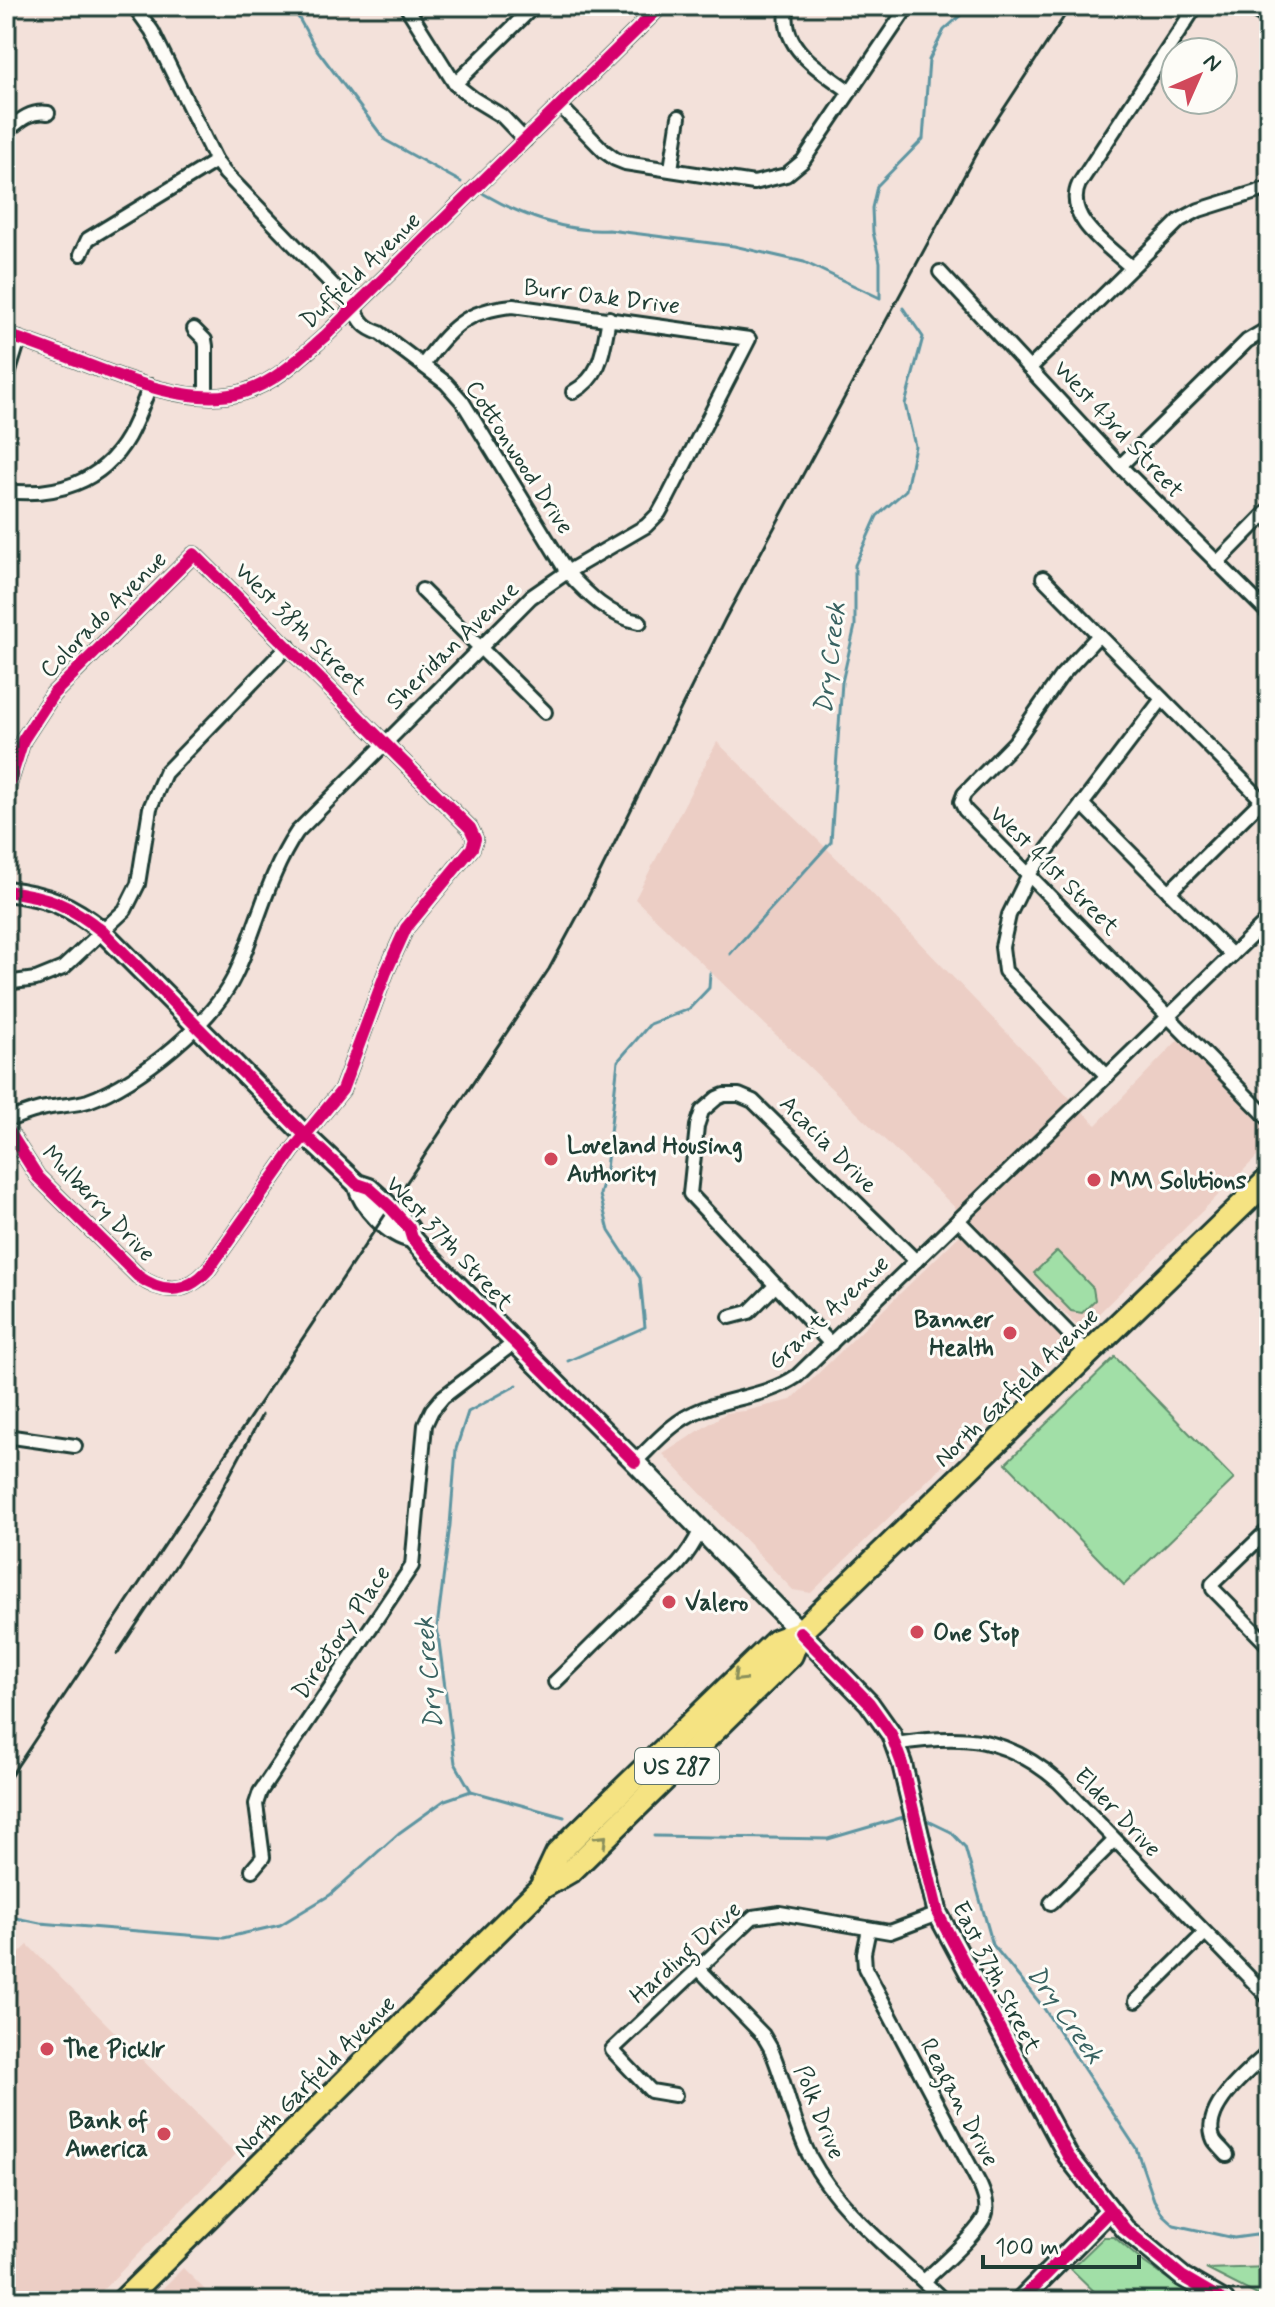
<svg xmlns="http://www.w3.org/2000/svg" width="1275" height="2307" font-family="Mynerve,sans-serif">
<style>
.built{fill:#eccec5}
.green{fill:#a1dfa7;stroke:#608e6e;stroke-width:2}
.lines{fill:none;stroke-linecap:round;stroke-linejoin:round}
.stream{stroke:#5d95a1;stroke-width:3}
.street-casing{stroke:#1f3d34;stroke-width:18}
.secondary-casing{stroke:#1f3d34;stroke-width:24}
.highway-casing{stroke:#1f3d34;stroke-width:28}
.street{stroke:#fdfcf7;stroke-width:12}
.secondary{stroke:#fdfcf7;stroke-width:18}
.highway{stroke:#f5e382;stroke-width:22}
.rail{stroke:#1f3d34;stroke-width:3}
.cycleway-casing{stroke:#fdfcf7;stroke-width:17}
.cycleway{stroke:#d6006c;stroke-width:12}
.oneway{stroke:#8a905b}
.poi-dot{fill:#d1495b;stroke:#fdfcf7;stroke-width:3}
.labels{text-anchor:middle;stroke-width:6;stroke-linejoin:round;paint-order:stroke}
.shield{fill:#fdfcf7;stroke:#62766e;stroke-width:2}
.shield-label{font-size:22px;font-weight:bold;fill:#1f3d34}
.street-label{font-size:24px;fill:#1f3d34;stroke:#fdfcf7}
.poi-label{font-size:24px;font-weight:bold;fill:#1f3d34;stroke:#fdfcf7;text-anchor:start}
.water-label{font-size:26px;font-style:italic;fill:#396261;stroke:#fdfcf7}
</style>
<rect width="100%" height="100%" fill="#f3e1da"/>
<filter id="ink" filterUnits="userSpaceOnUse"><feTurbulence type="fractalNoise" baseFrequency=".0125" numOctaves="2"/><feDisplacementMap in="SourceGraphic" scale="16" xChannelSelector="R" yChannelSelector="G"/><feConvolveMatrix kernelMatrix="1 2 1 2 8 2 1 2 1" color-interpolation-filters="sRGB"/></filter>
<g filter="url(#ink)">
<g class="built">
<polygon points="717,742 856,877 1096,1125 1179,1039 1269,1132 1269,1145 1082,1330 635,899"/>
<polygon points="962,1233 1069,1343 811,1593 793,1590 663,1454 726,1413 745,1411 791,1400"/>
<polygon points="28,1945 236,2154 92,2301 6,2301 6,1966"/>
<polygon points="183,2268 216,2301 150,2301"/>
</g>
<g class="green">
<polygon points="1057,1251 1093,1288 1095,1300 1082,1313 1071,1311 1034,1273"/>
<polygon points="1115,1357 1234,1479 1124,1585 1006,1463"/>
<polygon points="1104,2237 1114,2237 1142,2261 1200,2301 1104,2301 1071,2269"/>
<polygon points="1269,2267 1269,2301 1206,2269"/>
</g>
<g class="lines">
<g class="stream">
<polyline points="292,6 315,47 385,140 461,182"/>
<path d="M484,194C520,215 568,233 609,230L734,246L804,262L880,298V262L873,232L872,208L877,186L923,139L929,60L944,30L971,6"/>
<polyline points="730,954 831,842 842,682 855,626 855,565 877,516 906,490 915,446 905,404 923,337 903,308"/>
<polyline points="568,1361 645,1327 640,1278 609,1231 600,1195 606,1169 618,1061 650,1024 689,1009 709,988 710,973"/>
<polyline points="517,1385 468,1412 456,1449 450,1525 437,1627 455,1763 471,1791 564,1817"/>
<polyline points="922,1818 951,1832 965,1847 993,1945 1043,2007 1136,2148 1154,2200 1163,2215 1174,2225 1234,2238 1256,2235 1269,2238"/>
<polyline points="654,1836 828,1839 907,1816"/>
<polyline points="6,1916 40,1923 224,1938 280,1925 330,1895 399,1833 445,1800 471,1791"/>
</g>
<defs>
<g id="street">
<path d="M134,6L152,31L216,161L225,173L354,307C360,322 365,328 380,333L446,383L462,401L567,572C587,594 610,617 640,622"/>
<polyline points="406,6 455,84 474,99 502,116 525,140"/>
<path d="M788,6C778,48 820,69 849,91"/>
<polyline points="1248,6 1269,19"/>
<polyline points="455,84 534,6"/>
<polyline points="560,106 604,151 615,159 625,163 754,183 786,175 803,161 908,6"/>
<path d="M6,132C19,121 30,110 48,113"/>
<polyline points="671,169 679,117"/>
<polyline points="81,254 88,239 216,161"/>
<path d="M1131,267C1109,247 1063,218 1079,184L1196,6"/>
<polyline points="940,272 1120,466 1269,614"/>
<polyline points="194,329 205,340 206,346 206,396"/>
<path d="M6,335C76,354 173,413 244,392C276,382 301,357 325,336L661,6"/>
<polyline points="1031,367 1180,220 1199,210 1269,188"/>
<polyline points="6,381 19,339"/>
<path d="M573,392C603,375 603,349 609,318"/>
<polyline points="1120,466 1247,341 1269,328"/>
<path d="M6,491C55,497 102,483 128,437C137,421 143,403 150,386"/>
<polyline points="1217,563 1269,510"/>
<polyline points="1043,578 1099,635"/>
<polyline points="422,590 545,712"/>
<path d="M6,794L23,740L53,694L194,554L470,828L475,839L472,848L406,928L386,972L342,1090L292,1151L208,1270C186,1294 163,1294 138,1276L38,1177L6,1127"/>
<polyline points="1082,804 1232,955"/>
<polyline points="1269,807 1099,635 1061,676 1015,742 964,794 961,802 965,810 1269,1119"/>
<polyline points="1169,892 1262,800"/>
<polyline points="6,983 36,979 63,968 125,910 138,884 150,808 165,773 288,646"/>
<polyline points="1107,1076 1005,971 1002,947 1009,915 1029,874 1162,699"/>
<path d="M6,1121C19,1116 32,1110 46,1108C61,1105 75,1105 88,1101C139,1083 215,1021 237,971C258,924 268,875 297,832L531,597L567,572L646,526L659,513L668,497L749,339L513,306C466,310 449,329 423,365"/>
<polyline points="958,1220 1088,1353"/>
<polyline points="730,1317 749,1312 775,1286"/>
<polyline points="831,1344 690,1194 697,1126 702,1111 717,1098 724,1095 739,1095 753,1101 916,1261"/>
<polyline points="6,1436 75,1446"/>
<path d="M635,1462C654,1444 673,1421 698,1411C731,1397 766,1397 797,1376L1269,919"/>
<polyline points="1269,1529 1212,1584 1213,1589 1269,1646"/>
<path d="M555,1682C582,1656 608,1629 635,1604C662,1579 684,1566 700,1531"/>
<path d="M895,1744C963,1733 1006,1736 1059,1782L1269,1998"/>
<polyline points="252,1870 263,1857 256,1804 260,1792 412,1566 425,1425 432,1410 443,1397 514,1343"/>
<polyline points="1051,1903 1115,1840"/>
<path d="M869,1929L864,1953L865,1968L980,2185C984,2194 989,2206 985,2216C978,2233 939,2267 924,2281"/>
<path d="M697,1967L763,2035L770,2047C786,2083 792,2122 810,2157C841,2215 898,2255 944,2301"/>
<polyline points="1136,2001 1205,1933"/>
<polyline points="675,2095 651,2091 612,2050 753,1917 780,1913 890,1932 938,1914"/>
<path d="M1227,2155C1223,2150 1217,2145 1214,2140C1199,2109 1250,2070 1269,2052"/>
</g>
<g id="secondary">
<path d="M6,891C47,896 70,905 102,931L306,1136L357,1184L369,1188L390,1207L409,1228L412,1238L426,1254L635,1462L869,1703L891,1734L902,1764L938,1914L1068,2156L1125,2229L1183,2277L1224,2301"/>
<path d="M357,1184C363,1206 389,1234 412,1238"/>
<polyline points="1020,2301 1109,2211"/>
</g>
<g id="highway">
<polyline points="541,1888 557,1854 576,1835 776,1641 800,1632 1269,1179"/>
<polyline points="123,2301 541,1888 572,1870 791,1655 800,1632"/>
</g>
</defs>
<use href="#street" class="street-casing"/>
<use href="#secondary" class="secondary-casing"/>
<use href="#highway" class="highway-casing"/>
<use href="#street" class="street"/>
<use href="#secondary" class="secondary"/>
<use href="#highway" class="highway"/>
<g class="rail">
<polyline points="117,1654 204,1523 262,1415"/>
<polyline points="6,1783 549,969 589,895 725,619 984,139 1071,6"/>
</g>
<defs>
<g id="cycleway">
<path d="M6,335C76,354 173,413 244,392C276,382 301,357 325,336L661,6"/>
<path d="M6,794L23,740L53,694L194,554L470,828L475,839L472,848L406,928L386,972L342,1090L292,1151L208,1270C186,1294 163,1294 138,1276L38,1177L6,1127"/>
<path d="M6,891C47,896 70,905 102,931L306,1136L357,1184L369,1188L390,1207L409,1228L412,1238L426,1254L635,1462"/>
<polyline points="800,1632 869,1703 891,1734 902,1764 938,1914 1068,2156 1125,2229 1183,2277 1224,2301"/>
<polyline points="1020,2301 1109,2211"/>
</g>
</defs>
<use href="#cycleway" class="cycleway-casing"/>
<use href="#cycleway" class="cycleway"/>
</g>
<defs><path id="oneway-chevron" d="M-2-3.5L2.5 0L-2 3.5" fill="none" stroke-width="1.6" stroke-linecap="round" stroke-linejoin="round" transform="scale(2)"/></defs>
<g class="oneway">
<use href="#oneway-chevron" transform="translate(738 1677) rotate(136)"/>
<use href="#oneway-chevron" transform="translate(602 1840) rotate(-45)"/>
</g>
</g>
<g class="poi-dot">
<circle cx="551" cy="1159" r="8"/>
<circle cx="1094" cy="1180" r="8"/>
<circle cx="1010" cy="1333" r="8"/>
<circle cx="669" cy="1602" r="8"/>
<circle cx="917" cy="1632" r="8"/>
<circle cx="47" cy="2049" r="8"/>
<circle cx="164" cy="2134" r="8"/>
</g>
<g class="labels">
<rect class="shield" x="635" y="1748" width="84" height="36" rx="6"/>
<g class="shield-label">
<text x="677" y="1774">US 287</text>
</g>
<g class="street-label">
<text transform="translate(360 270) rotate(-44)" y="8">Duffield Avenue</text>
<text transform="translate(602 296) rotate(7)" y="8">Burr Oak Drive</text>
<text transform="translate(1119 429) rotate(47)" y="8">West 43rd Street</text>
<text transform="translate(520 457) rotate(57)" y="8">Cottonwood Drive</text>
<text transform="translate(103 614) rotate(-45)" y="8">Colorado Avenue</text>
<text transform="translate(301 628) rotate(45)" y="8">West 38th Street</text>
<text transform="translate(452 645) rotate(-44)" y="8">Sheridan Avenue</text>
<text transform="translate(1055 870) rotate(45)" y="8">West 41st Street</text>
<text transform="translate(829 1144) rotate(45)" y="8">Acacia Drive</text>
<text transform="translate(99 1203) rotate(46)" y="8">Mulberry Drive</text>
<text transform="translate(450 1243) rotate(47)" y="8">West 37th Street</text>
<text transform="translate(828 1312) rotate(-43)" y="8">Grant Avenue</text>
<text transform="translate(1016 1387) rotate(-44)" y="8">North Garfield Avenue</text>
<text transform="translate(341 1632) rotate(-56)" y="8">Directory Place</text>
<text transform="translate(1118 1812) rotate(46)" y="8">Elder Drive</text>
<text transform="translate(685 1952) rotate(-42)" y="8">Harding Drive</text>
<text transform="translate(997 1977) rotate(63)" y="8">East 37th Street</text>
<text transform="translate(314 2076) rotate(-45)" y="8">North Garfield Avenue</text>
<text transform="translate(960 2102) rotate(62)" y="8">Reagan Drive</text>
<text transform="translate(820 2112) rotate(68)" y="8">Polk Drive</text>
</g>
<g class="poi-label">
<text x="567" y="1153">Loveland Housing<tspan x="567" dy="28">Authority</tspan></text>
<text x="1110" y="1188">MM Solutions</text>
<text x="994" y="1327" text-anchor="end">Banner<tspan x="994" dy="28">Health</tspan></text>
<text x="685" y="1610">Valero</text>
<text x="933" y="1640">One Stop</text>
<text x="63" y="2057">The Picklr</text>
<text x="148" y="2128" text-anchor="end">Bank of<tspan x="148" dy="28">America</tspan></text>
</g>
<g class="water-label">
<text transform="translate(829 658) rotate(-83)" y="9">Dry Creek</text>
<text transform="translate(428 1673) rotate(-95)" y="9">Dry Creek</text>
<text transform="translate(1066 2014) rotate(55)" y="9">Dry Creek</text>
</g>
</g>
<rect width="1275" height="2307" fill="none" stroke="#fdfcf7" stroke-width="32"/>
<rect x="16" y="16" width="1243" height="2275" fill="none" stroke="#1f3d34" stroke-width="3" filter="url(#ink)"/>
<g transform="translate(1199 76) rotate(45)"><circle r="38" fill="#fdfcf7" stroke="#a4b0a9" stroke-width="2"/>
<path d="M0-6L14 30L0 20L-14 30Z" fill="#d1495b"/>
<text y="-12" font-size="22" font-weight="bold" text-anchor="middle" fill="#1f3d34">N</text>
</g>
<path d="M983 2255v12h156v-12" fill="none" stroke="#1f3d34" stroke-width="4"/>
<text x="995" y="2255" font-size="24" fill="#1f3d34" stroke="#fdfcf7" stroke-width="6" paint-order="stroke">100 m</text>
</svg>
